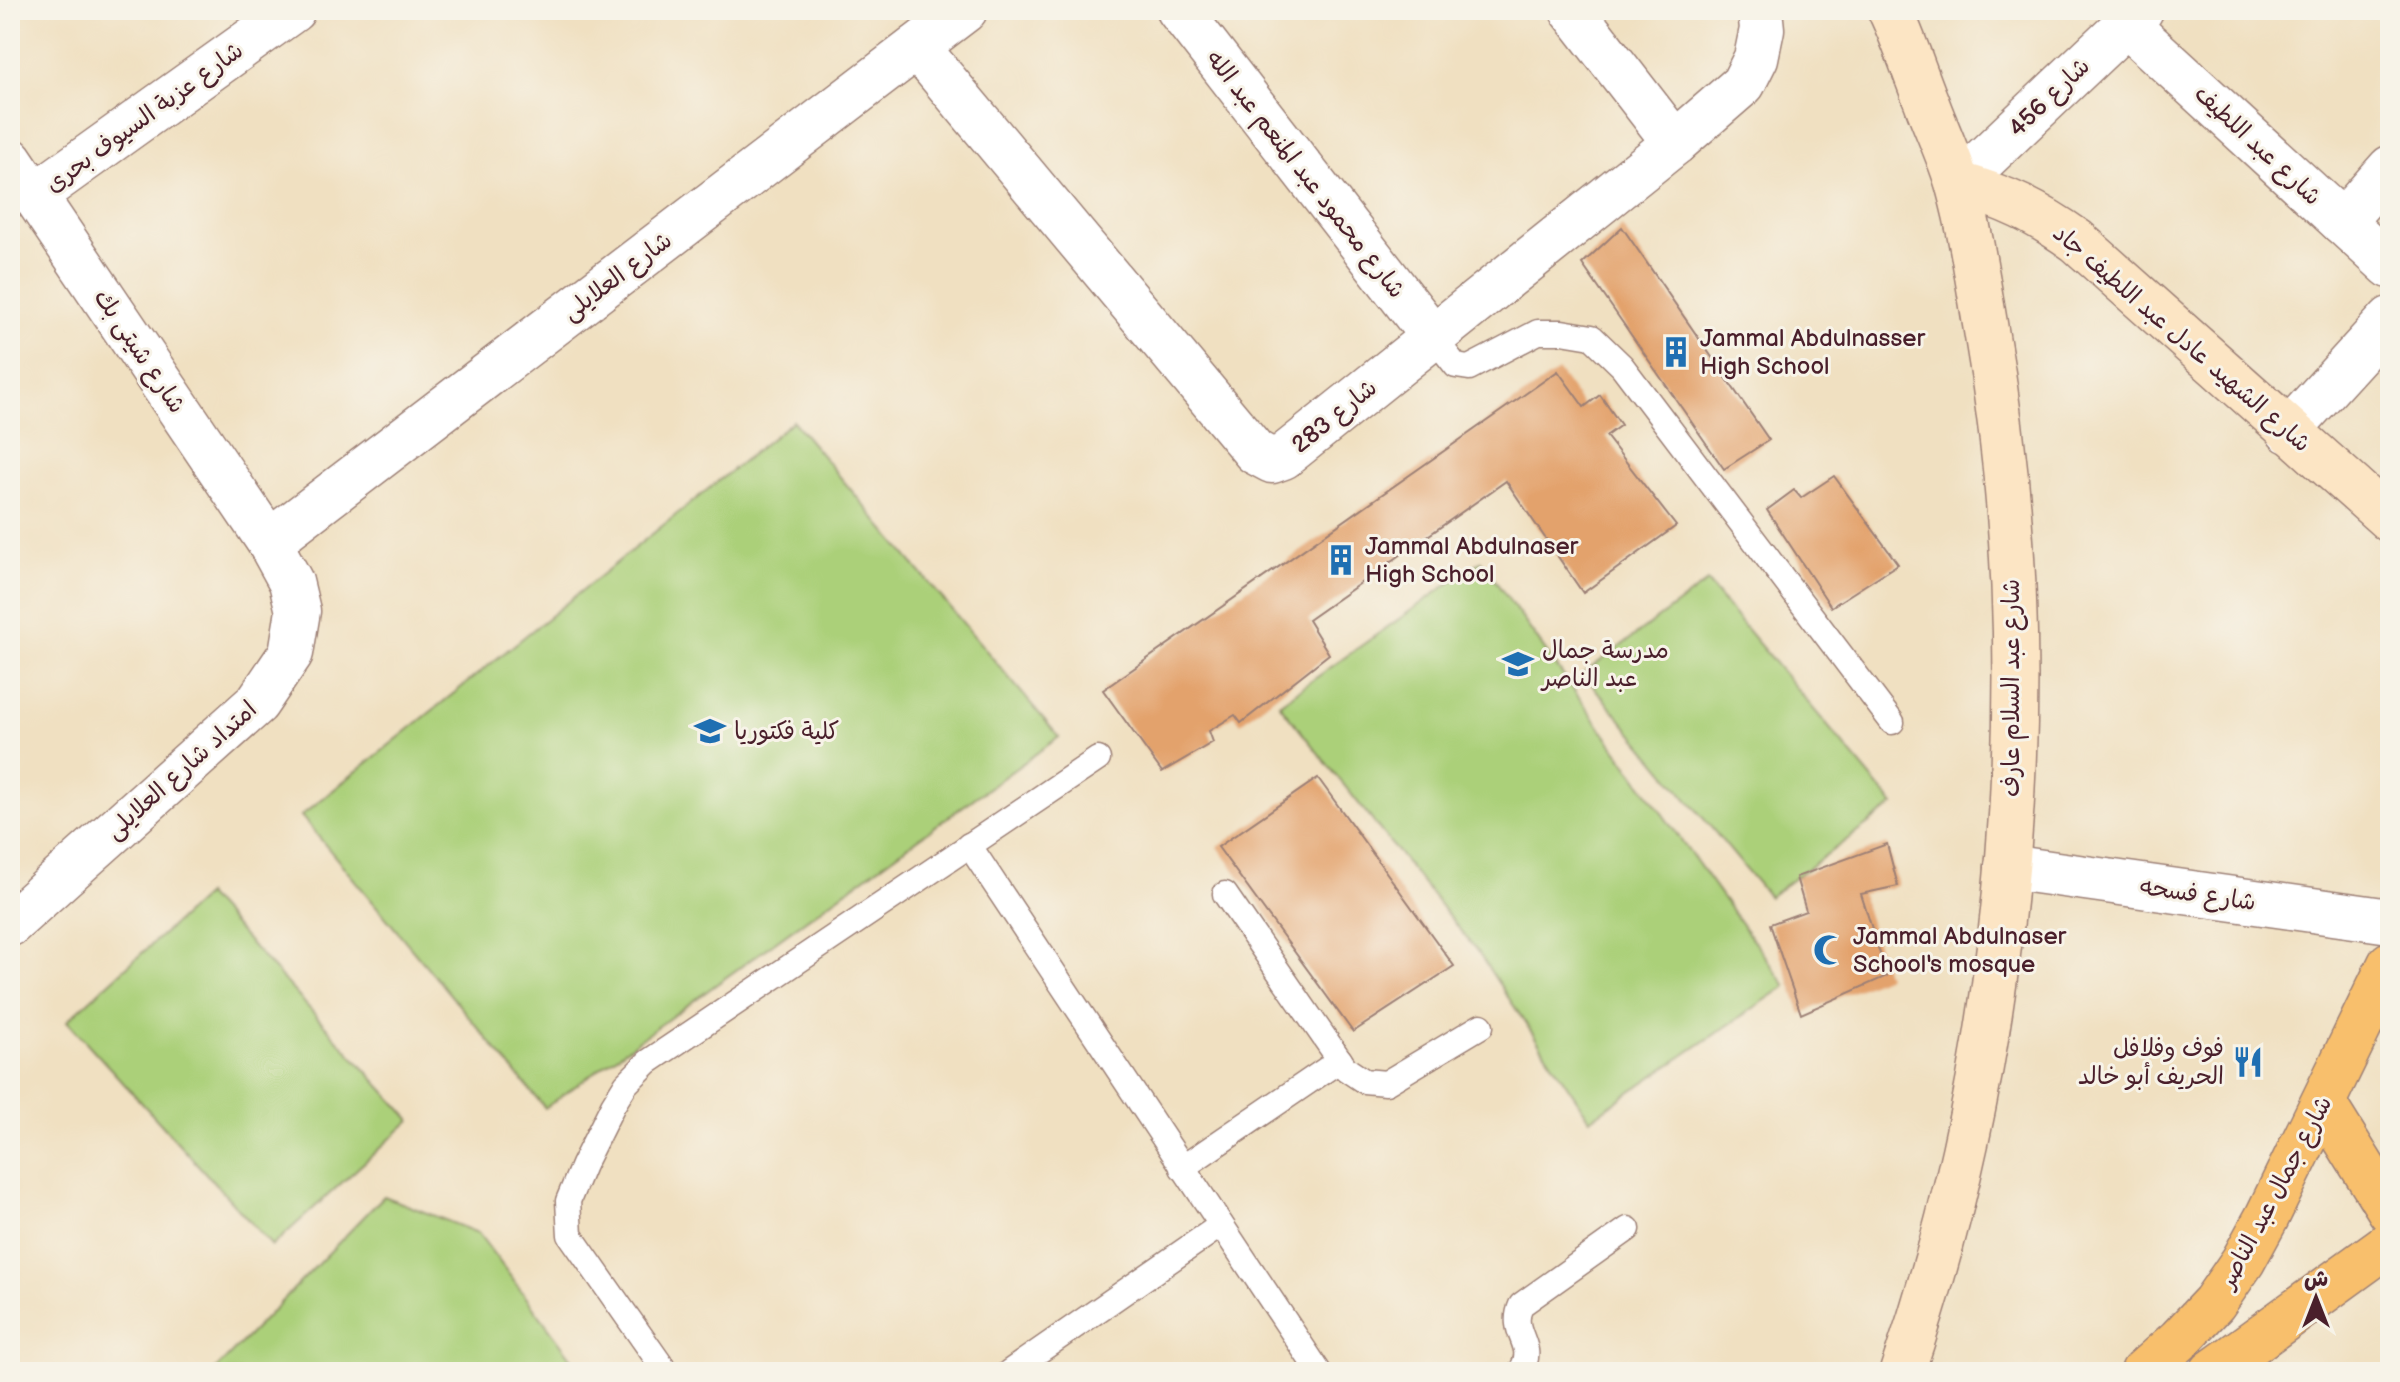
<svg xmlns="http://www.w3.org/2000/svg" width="2400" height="1382" font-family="'Balsamiq Sans','Playpen Sans Arabic',sans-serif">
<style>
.green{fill:#abd079;stroke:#7a7852;stroke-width:2}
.building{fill:#e3a26c}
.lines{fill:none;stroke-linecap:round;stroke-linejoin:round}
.lane-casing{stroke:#9d8076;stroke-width:27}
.street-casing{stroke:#9d8076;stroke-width:47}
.secondary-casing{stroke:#9d8076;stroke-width:47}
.primary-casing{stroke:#9d8076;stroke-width:47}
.lane{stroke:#fff;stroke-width:24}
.street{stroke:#fff;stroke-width:44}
.secondary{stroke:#fce5c4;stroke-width:44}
.primary{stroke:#f8bf6c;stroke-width:44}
.labels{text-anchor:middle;stroke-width:6;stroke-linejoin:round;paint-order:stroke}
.street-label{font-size:24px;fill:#4a1f2b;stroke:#f7f3e8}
.poi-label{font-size:24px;fill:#4a1f2b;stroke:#f7f3e8;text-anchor:start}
</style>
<rect width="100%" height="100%" fill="#f7f3e8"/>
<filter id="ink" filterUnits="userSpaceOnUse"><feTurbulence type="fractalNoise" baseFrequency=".0125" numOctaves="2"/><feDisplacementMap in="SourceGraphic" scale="16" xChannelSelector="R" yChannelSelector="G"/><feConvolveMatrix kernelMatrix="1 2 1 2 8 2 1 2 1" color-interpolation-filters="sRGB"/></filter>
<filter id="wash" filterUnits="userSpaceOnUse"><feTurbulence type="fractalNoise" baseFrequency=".006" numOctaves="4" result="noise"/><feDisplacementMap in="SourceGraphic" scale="32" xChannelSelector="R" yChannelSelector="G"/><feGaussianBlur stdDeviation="1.8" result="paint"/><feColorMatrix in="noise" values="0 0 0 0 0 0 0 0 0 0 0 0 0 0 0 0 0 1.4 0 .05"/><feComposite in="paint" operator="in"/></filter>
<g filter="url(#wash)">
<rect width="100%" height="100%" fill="#f0e0c1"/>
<g class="green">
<polygon points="793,421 1059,737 545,1108 301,816"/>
<polygon points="1481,561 1786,986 1590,1119 1477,951 1279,704"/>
<polygon points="1707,582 1894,805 1769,897 1583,674"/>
<polygon points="206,895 411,1120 272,1246 67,1021"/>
<polygon points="384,1196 478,1233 582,1372 213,1372"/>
</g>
<g id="blocks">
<g class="building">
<polygon points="1622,227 1769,440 1724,469 1582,264"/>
<polygon points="1558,371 1584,407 1600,395 1621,425 1606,436 1676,526 1583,593 1506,481 1308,620 1329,654 1241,723 1235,715 1209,731 1213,742 1162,772 1103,690"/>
<polygon points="1834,476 1898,564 1831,607 1767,510 1794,490 1801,498"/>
<polygon points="1318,778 1454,966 1353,1032 1218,847"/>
<polygon points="1887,844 1898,886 1861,894 1887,976 1801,1014 1770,924 1806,911 1796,877"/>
</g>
</g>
</g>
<g filter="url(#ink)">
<use href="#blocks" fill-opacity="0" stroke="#9d8076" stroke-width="2"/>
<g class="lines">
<defs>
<g id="lane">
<polyline points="1433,337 1456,366 1469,368 1538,332 1562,332 1592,337 1622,366 1892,722"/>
<polyline points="969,845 1319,1372"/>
<polyline points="1225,894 1346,1069 1364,1081 1386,1083 1481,1026"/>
<polyline points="1182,1168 1340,1060"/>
<polyline points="666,1372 570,1235 568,1201 583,1165 613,1105 626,1084 648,1062 1098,759"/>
<polyline points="1009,1372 1221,1225"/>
<path d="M1520,1372C1539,1344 1508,1335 1521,1305L1628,1229"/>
</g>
<g id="street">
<polyline points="1179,10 1433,337"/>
<polyline points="1572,10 1675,143"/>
<polyline points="2126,24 2390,266"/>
<polyline points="917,47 1255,452 1272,461 1283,457 1675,143 1743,84 1756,58 1762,29 1760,10"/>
<polyline points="10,159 269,542 291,582 298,611 291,653 257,703 10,924"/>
<polyline points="1958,184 2141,10"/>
<polyline points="35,195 293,10"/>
<polyline points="2342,222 2390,168"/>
<polyline points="2288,431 2390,319"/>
<polyline points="269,542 965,10"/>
<polyline points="2007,867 2390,921"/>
</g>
<g id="secondary">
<path d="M1890,10C1904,39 1914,71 1926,101C1936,129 1950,157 1958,186C1971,233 1978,282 1986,330C2045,669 2014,1047 1902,1372"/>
<path d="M1958,184C2007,198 2036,212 2077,241L2390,520"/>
</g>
<g id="primary">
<polyline points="2323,1103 2390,1211"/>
<polyline points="2143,1372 2179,1340 2214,1303 2243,1261 2267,1217 2390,964"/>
<polyline points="2212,1372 2390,1243"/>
</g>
</defs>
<use href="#lane" class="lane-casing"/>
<use href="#street" class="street-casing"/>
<use href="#secondary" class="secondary-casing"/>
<use href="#primary" class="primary-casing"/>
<use href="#lane" class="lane"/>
<use href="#street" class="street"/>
<use href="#secondary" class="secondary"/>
<use href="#primary" class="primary"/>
</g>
</g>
<defs>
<symbol id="building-bare" viewBox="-9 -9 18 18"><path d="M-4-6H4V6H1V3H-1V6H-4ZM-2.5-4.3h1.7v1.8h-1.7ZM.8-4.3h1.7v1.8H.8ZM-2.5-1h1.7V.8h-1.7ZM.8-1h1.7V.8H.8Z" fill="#1f6fb2" stroke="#f7f3e8" stroke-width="2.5" paint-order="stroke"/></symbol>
<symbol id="school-bare" viewBox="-9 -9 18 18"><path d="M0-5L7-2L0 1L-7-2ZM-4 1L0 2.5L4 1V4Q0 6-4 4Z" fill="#1f6fb2" stroke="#f7f3e8" stroke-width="2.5" paint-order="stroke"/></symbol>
<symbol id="mosque-bare" viewBox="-9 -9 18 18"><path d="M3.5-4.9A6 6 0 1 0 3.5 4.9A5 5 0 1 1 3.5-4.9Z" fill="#1f6fb2" stroke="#f7f3e8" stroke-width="2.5" paint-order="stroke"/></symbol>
<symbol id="restaurant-bare" viewBox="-9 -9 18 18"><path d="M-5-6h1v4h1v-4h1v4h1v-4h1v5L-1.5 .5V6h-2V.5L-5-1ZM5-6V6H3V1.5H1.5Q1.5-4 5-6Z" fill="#1f6fb2" stroke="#f7f3e8" stroke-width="2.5" paint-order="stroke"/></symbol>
</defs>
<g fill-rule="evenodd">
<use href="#building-bare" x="1654" y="330" width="44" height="44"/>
<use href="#building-bare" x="1319" y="538" width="44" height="44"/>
<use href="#school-bare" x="1496" y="642" width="44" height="44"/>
<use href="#school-bare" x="688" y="709" width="44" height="44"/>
<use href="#mosque-bare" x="1807" y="928" width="44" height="44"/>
<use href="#restaurant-bare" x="2226" y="1040" width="44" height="44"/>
</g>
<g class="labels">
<g class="street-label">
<text transform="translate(2049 97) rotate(-44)" y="8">شارع 456</text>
<text transform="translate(144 117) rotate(-36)" y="8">شارع عزبة السيوف بحرى</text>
<text transform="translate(2258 145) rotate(43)" y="8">شارع عبد اللطيف</text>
<text transform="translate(1306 174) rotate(52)" y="8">شارع محمود عبد المنعم عبد الله</text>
<text transform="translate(617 276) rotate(-37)" y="8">شارع العلايلى</text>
<text transform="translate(2182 338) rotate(41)" y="8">شارع الشهيد عادل عبد اللطيف جاد</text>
<text transform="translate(140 351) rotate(56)" y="8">شارع شيتى بك</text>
<text transform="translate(1334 416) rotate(-39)" y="8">شارع 283</text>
<text transform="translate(2011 688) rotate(-90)" y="8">شارع عبد السلام عارف</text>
<text transform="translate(181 770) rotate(-42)" y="8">امتداد شارع العلايلى</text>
<text transform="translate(2198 894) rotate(8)" y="8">شارع فسحه</text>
<text transform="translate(2275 1192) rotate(-62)" y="8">شارع جمال عبد الناصر</text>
</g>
<g class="poi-label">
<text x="1700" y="346">Jammal Abdulnasser<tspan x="1700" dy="28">High School</tspan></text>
<text x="1365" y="554">Jammal Abdulnaser<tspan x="1365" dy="28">High School</tspan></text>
<text x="1542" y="658">مدرسة جمال<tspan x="1542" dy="28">عبد الناصر</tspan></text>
<text x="734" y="739">كلية فكتوريا</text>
<text x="1853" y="944">Jammal Abdulnaser<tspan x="1853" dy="28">School's mosque</tspan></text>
<text x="2224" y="1056" text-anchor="end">فوف وفلافل<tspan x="2224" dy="28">الحريف أبو خالد</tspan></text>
</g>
</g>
<rect width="2400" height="1382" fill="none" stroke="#f7f3e8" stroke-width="40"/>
<g transform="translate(2316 1298)" stroke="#f7f3e8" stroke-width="6" paint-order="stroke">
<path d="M0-6L14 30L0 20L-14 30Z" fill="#4a1f2b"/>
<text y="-12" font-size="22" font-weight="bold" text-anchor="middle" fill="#4a1f2b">ش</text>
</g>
</svg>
